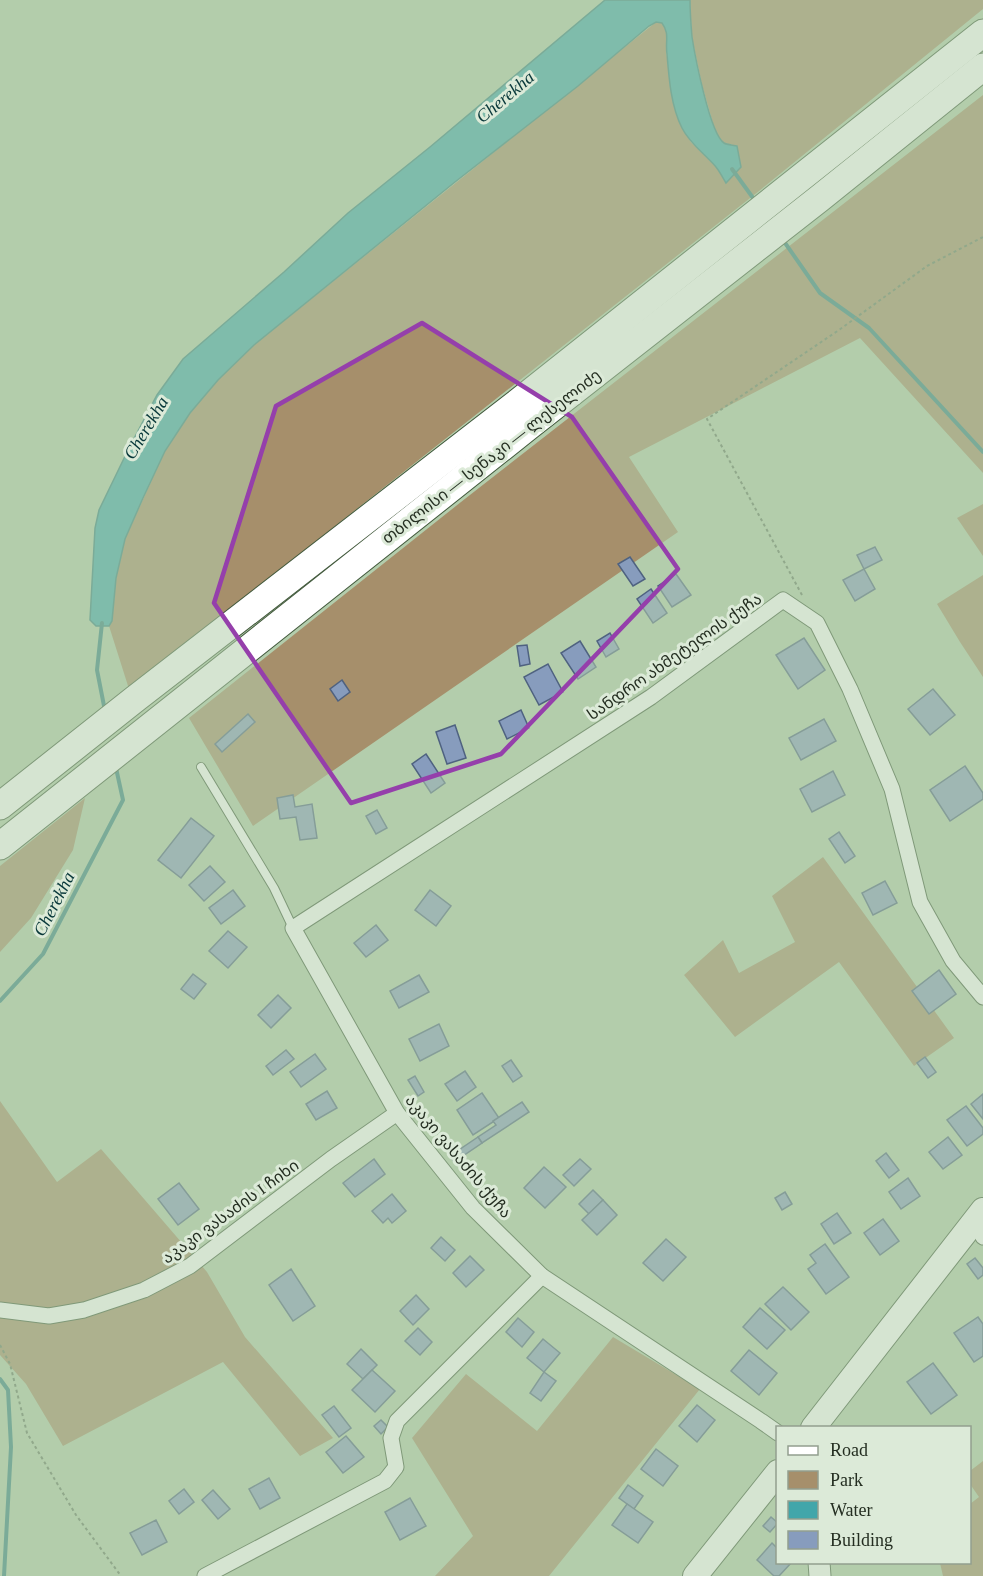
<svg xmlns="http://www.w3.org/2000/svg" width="983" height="1576" font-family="'Times New Roman','Noto Sans Georgian',serif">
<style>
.green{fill:#a68f6b}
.water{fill:#42a6aa;stroke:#398281;stroke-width:1.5}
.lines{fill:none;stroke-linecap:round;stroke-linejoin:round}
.stream{stroke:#398281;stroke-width:4}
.building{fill:#879cbd;stroke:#4f6280;stroke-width:1.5}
.lane-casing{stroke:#42593c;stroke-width:10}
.street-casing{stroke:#42593c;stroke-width:17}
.secondary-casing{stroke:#42593c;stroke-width:23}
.primary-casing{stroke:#42593c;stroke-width:26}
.highway-casing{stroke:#42593c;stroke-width:29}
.path{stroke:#697b64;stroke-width:2;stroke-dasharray:3 3;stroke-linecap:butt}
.lane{stroke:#fff;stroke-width:8}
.street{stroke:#fff;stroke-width:15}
.secondary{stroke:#fff;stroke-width:21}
.primary{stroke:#fff;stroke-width:24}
.highway{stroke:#fff;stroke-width:27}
.marked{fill:none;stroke:#953fab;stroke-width:4.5;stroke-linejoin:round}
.labels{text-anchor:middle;stroke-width:6;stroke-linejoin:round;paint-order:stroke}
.street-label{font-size:16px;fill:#242e21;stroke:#dcead8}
.water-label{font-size:18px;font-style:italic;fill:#08383a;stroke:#dcead8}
</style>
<rect width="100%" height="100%" fill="#b3cdac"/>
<g class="green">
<polygon points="690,0 983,0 983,9 759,191 129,689 109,626 112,621 116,578 125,539 165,451 190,413 218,380 254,345 656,22 662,23 667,30 666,49 669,76 674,103 682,128 691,142 717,168 741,167 737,146 724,143 716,134 702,85 692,38"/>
<polygon points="983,95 983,473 860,338 629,457 678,532 253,826 189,718 461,502"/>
<polygon points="983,504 983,556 957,518"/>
<polygon points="983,575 983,677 960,642 937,604"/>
<polygon points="85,798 73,850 31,918 0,952 0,866"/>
<polygon points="823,857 954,1038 914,1066 839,962 735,1037 684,975 723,940 739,973 795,942 772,896"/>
<polygon points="0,1101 57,1182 101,1149 207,1272 245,1337 333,1438 300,1456 223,1362 63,1446 26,1384 0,1355"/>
<polygon points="613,1337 700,1389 549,1576 435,1576 473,1536 412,1438 466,1374 537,1431"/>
<polygon points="983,1461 983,1576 943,1576 940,1563 970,1562 970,1504 979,1497 970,1484 970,1471"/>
</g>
<path class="water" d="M605,0H690C690,12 691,25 692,37C695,56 710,134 724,143C727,145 734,145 737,146L741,167L726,183C723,178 720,172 716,167C705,154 690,144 682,128C671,106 669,79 667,54C665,41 670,34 662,23L656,22L649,26L578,86L455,182L254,345L218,380L190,413L165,451L143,498L125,539L116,578L112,621L109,626H96L90,620L95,528L99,510L129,448L157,395L183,359L284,272L348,213L430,147Z"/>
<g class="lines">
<g class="stream">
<polyline points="732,169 756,202"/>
<polyline points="783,240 820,293 869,328 983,452"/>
<polyline points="102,623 97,670 105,711"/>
<polyline points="0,1001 43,954 123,800 116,768"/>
<polyline points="0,1379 8,1390 11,1447 4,1576"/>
</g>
</g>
<g class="building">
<polygon points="875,547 882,560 864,569 857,555"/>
<polygon points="630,557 645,579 633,586 618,564"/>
<polygon points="864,569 875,589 855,601 843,580"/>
<polygon points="676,574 691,595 672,607 658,586"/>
<polygon points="651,589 667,613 653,623 637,599"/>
<polygon points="610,633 619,649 606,657 597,641"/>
<polygon points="804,638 825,670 798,689 776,655"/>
<polygon points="580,641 596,667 578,679 561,653"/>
<polygon points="527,645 530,664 520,666 517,646"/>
<polygon points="548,664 563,692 539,705 524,677"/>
<polygon points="342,680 350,692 338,701 330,689"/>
<polygon points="933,689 955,715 930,735 908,709"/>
<polygon points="521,710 529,728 507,739 499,721"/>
<polygon points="248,714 255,722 222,752 215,744"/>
<polygon points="824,719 836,741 801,760 789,738"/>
<polygon points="455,725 466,758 447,764 436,732"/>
<polygon points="426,754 445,783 431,793 412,764"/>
<polygon points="965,766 983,793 983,799 950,821 930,790"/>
<polygon points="833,771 845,795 812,812 800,789"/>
<polygon points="293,795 295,807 312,804 317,838 300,840 296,817 280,819 277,798"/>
<polygon points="377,810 387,828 376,834 366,816"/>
<polygon points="191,818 214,836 181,878 158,860"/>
<polygon points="839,832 855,856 845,863 829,839"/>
<polygon points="210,866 225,882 204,901 189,885"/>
<polygon points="885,881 897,903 873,915 862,893"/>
<polygon points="233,890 245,906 221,924 209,908"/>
<polygon points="430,890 451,906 436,926 415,910"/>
<polygon points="376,925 388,940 366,957 354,943"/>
<polygon points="228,931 247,947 228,968 209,951"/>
<polygon points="939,970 956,994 929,1014 912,991"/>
<polygon points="193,974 206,984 194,999 181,989"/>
<polygon points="419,975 429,992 399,1008 390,991"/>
<polygon points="278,995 291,1008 271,1028 258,1015"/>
<polygon points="439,1024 449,1046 420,1061 409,1039"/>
<polygon points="286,1050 294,1059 273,1075 266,1066"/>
<polygon points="315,1054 326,1069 301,1087 290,1072"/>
<polygon points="925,1057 936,1072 928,1078 917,1063"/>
<polygon points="511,1060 522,1076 513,1082 502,1066"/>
<polygon points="465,1071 476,1087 457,1101 445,1084"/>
<polygon points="415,1076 424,1092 418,1096 408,1080"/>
<polygon points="327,1091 337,1108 316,1120 306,1104"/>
<polygon points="482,1093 499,1118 473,1135 457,1110"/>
<polygon points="983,1094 983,1119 971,1104"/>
<polygon points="522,1102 529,1112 482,1143 478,1137 496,1125 493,1121"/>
<polygon points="966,1106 983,1128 983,1134 967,1146 947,1120"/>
<polygon points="478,1137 482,1143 454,1162 450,1156"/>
<polygon points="948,1137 962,1155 943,1169 929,1152"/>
<polygon points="886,1153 899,1170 889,1178 876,1161"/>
<polygon points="374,1159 385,1174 355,1197 343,1183"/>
<polygon points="580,1159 591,1169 574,1186 563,1175"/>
<polygon points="544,1167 566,1187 545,1208 524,1188"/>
<polygon points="908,1178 920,1196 901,1209 889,1192"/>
<polygon points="179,1183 199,1209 178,1225 158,1199"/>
<polygon points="593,1190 603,1200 589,1214 579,1204"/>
<polygon points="785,1192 792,1204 782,1210 775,1198"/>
<polygon points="392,1194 406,1211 392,1223 388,1218 383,1223 372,1211"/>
<polygon points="603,1200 617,1215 597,1235 582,1220"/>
<polygon points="837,1213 851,1233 834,1244 821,1224"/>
<polygon points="883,1219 899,1241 880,1255 864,1233"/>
<polygon points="441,1237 455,1250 445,1261 431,1248"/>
<polygon points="666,1239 686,1257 663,1281 643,1263"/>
<polygon points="825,1244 849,1277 826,1294 808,1269 816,1263 810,1255"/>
<polygon points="470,1256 484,1270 466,1287 453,1273"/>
<polygon points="975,1258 983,1268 983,1275 978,1279 967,1264"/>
<polygon points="291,1269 315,1306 293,1321 269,1285"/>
<polygon points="783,1287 809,1312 791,1330 765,1304"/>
<polygon points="416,1295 429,1309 413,1325 400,1311"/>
<polygon points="760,1308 785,1330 767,1349 743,1327"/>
<polygon points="978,1317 983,1324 983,1356 974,1362 954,1333"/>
<polygon points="518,1318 534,1332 522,1347 506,1332"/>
<polygon points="418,1328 432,1342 420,1355 405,1341"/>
<polygon points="543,1339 560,1353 544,1372 527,1358"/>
<polygon points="361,1349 377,1365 363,1379 347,1364"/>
<polygon points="749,1350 777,1373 759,1395 731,1371"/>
<polygon points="933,1363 957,1395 931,1414 907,1382"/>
<polygon points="372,1370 395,1391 375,1412 352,1390"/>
<polygon points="544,1372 556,1381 541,1401 530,1393"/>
<polygon points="697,1405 715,1420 697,1442 679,1426"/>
<polygon points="334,1406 351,1428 339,1437 322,1415"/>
<polygon points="381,1420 388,1427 381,1434 374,1426"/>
<polygon points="346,1436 364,1457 343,1473 326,1452"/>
<polygon points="656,1449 678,1466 663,1486 641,1469"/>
<polygon points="269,1478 280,1498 260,1509 249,1489"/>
<polygon points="628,1485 643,1496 634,1509 619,1498"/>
<polygon points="184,1489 194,1502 179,1514 169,1501"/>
<polygon points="213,1490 230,1509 218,1519 202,1500"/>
<polygon points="410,1498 426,1526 400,1540 385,1512"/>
<polygon points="627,1504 653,1522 638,1543 612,1525"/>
<polygon points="771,1517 778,1523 770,1532 763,1526"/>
<polygon points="156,1520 167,1542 142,1555 130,1533"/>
<polygon points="772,1543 778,1549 778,1562 792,1562 779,1576 774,1576 757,1560"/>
</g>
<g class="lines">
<defs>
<polyline id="lane" points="201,767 274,888 293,928"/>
<g id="street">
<polyline points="975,1219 983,1237"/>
<polyline points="0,1310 49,1316 84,1310 144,1290 190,1266 331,1159 397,1113"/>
<polyline points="778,1433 761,1421 542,1276 473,1208 397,1113 293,928 651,697 783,600 817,623 850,689 892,789 920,902 953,961 983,997"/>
<polyline points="205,1576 385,1481 396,1467 391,1438 397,1421 542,1276"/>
</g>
<polyline id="secondary" points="819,1562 820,1576"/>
<g id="primary">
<polyline points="813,1428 983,1210"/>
<polyline points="695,1576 778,1472"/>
</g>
<g id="highway">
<polyline points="0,806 135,699 521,400 983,33"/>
<polyline points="0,846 529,426 820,198 983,67"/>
</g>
</defs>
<use href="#lane" class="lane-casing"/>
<use href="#street" class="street-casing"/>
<use href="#secondary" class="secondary-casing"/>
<use href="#primary" class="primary-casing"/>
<use href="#highway" class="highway-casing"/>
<g class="path">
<polyline points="802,595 707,419 839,330 927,266 983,237"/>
<polyline points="0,1345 10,1364 27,1433 76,1515 121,1576"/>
</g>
<use href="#lane" class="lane"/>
<use href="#street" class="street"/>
<use href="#secondary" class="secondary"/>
<use href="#primary" class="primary"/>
<use href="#highway" class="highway"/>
</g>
<path d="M0 0H983V1576H0ZM422,323L572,417L678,569L501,754L351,803L214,603L276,406Z" fill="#b3cdac" fill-opacity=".55" fill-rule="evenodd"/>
<path class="marked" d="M422,323L572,417L678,569L501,754L351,803L214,603L276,406Z"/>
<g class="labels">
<g class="street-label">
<text transform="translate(491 456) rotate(-38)" y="6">თბილისი — სენაკი — ლესელიძე</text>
<text transform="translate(674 656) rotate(-35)" y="6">სანდრო ახმეტელის ქუჩა</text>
<text transform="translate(459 1156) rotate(50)" y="6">აკაკი ვასაძის ქუჩა</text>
<text transform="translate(230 1211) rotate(-36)" y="6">აკაკი ვასაძის I ჩიხი</text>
</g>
<g class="water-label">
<text transform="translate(505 97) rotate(-40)" y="6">Cherekha</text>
<text transform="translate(146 428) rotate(-59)" y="6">Cherekha</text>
<text transform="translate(54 904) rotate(-63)" y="6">Cherekha</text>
</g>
</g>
<rect x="776" y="1426" width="195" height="138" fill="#dcead8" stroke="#929f8f" stroke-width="1.5"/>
<rect x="788" y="1446" width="30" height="9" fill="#ffffff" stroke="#929f8f" stroke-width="1.5"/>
<text x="830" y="1456" font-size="18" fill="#242e21">Road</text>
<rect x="788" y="1471" width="30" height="18" fill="#a68f6b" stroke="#929f8f" stroke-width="1.5"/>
<text x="830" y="1486" font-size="18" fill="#242e21">Park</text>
<rect x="788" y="1501" width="30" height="18" fill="#42a6aa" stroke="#929f8f" stroke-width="1.5"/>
<text x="830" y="1516" font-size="18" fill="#242e21">Water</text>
<rect x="788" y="1531" width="30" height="18" fill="#879cbd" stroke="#929f8f" stroke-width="1.5"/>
<text x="830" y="1546" font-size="18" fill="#242e21">Building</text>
</svg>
